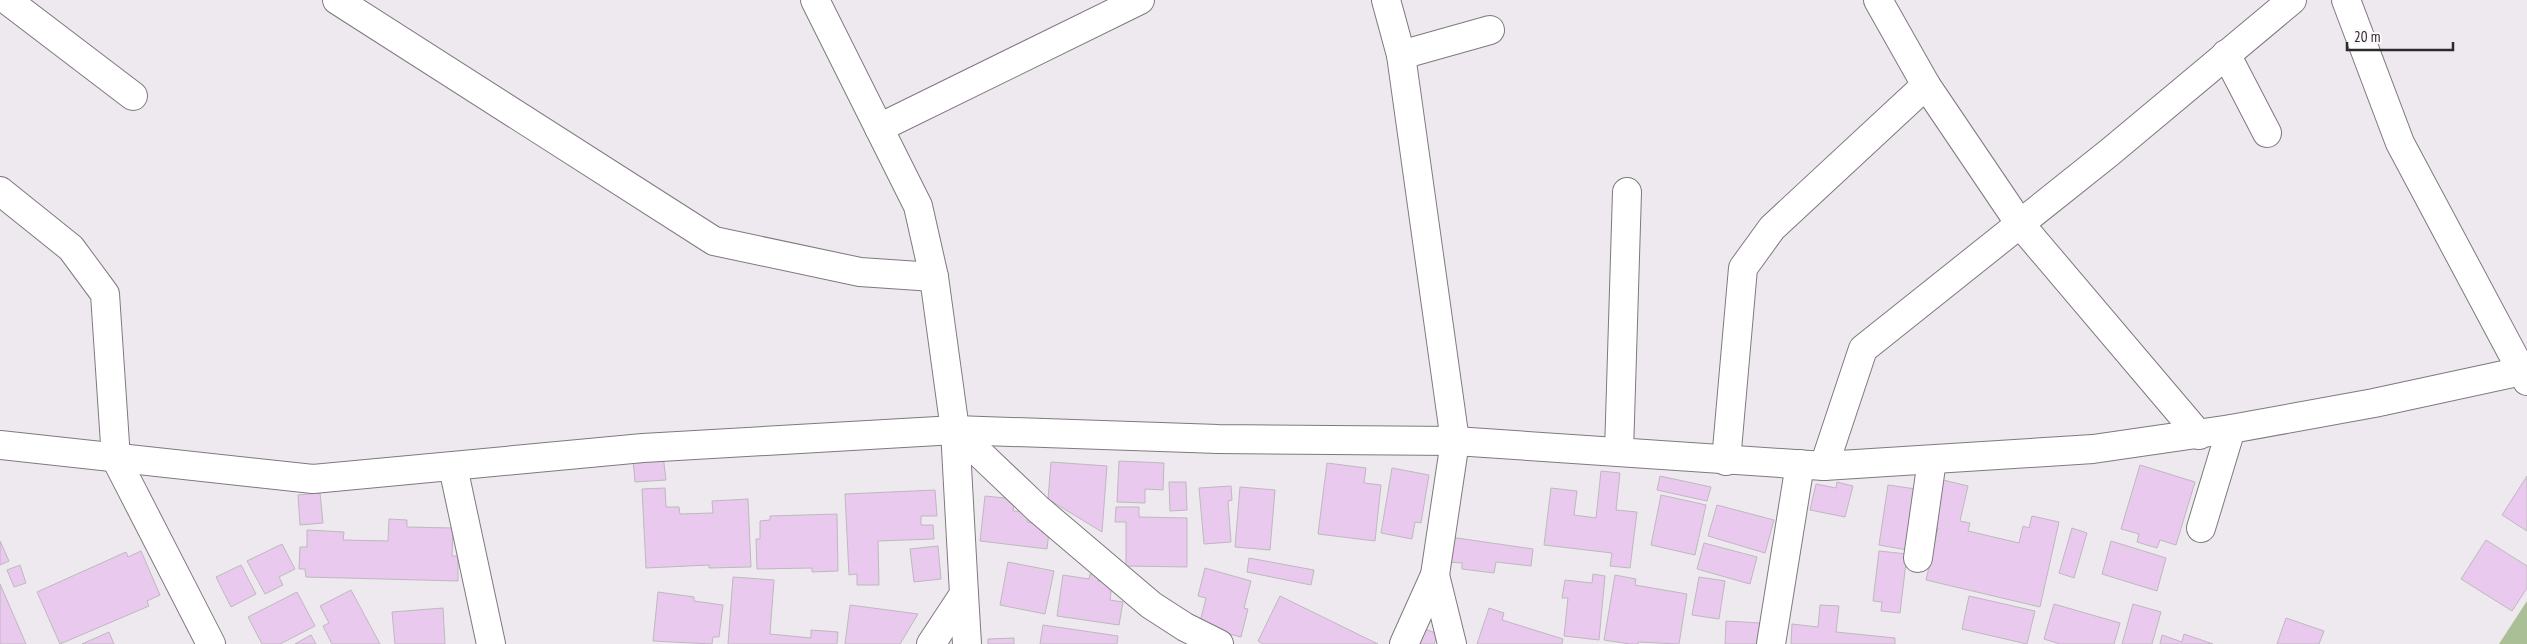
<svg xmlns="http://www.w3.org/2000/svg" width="2527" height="644" font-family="'PT Sans Narrow',sans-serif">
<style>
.forest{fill:#abbf96}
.building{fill:#e9c9ed;stroke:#beb8bf}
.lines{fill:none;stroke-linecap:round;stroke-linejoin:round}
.minor-casing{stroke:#7f797f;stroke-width:30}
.minor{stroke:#fff;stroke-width:28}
</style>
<rect width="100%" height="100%" fill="#eee9ef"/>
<polygon class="forest" points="2527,601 2527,644 2499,644"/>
<g class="building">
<polygon points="663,455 666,480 635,482 633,458"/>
<polygon points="1119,461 1164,463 1163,490 1145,489 1145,503 1117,502"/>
<polygon points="1051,462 1107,466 1102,532 1048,499"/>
<polygon points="1327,463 1366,468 1364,483 1381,485 1375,541 1318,534"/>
<polygon points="2140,465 2195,482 2176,545 2160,540 2157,548 2137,542 2139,534 2121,529"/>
<polygon points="1392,468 1429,475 1421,523 1415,522 1412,539 1381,533"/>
<polygon points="1601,471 1620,473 1616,510 1637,512 1630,568 1610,566 1612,553 1544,545 1551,488 1577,491 1574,515 1596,518"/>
<polygon points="1660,476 1711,487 1707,501 1657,490"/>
<polygon points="2527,476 2527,531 2502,515"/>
<polygon points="1943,480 1968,486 1960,521 1970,523 1968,531 2019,543 2023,526 2029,528 2032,516 2059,522 2040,607 1926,580 1938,528 1933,527"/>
<polygon points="1169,482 1186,482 1187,510 1170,511"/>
<polygon points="1837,482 1853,486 1845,517 1810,510 1816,484 1836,488"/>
<polygon points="1888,485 1916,489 1907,550 1879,545"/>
<polygon points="1231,486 1232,500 1228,501 1231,542 1204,544 1199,488"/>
<polygon points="1240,487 1275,490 1270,550 1235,547"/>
<polygon points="665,488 666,507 679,507 680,514 713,513 712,501 748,499 751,567 709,568 709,565 646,568 642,489"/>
<polygon points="935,490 937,516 921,516 921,525 933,525 934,539 878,541 879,585 857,585 857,574 849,575 845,494"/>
<polygon points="320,493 323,523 300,525 298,495"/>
<polygon points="1661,495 1706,505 1695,555 1651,545"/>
<polygon points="985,496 1015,499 1013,511 1028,512 1027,522 1042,524 1041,531 1049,532 1047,549 980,541"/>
<polygon points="1717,505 1774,520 1765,553 1708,536"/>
<polygon points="1116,507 1139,507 1139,517 1187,518 1187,567 1126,566 1126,522 1115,522"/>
<polygon points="837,514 838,571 812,572 812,568 757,569 756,539 760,539 760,521 770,520 770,516"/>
<polygon points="389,519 407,520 407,527 453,528 452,556 458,556 458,581 306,577 305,569 299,569 300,547 307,547 307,530 344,532 343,540 388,541"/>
<polygon points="2072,528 2087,533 2074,578 2059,573"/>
<polygon points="1450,537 1533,549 1531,566 1496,562 1494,573 1462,569 1462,563 1447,562"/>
<polygon points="2486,540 2527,566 2527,588 2512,611 2461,579"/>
<polygon points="0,541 9,561 0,565"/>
<polygon points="2111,541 2166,558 2157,591 2102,574"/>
<polygon points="1704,543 1757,557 1750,584 1697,569"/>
<polygon points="282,544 295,569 279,577 283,585 265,594 247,561"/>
<polygon points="938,546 941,579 914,582 910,549"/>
<polygon points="141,551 160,595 147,601 149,606 60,644 37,592 126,552 128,557"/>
<polygon points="1879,551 1907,554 1900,613 1881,611 1882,602 1873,601"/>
<polygon points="1249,558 1314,570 1311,585 1247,572"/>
<polygon points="1008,562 1054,571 1045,614 1000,605"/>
<polygon points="20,565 26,583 14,587 7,570"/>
<polygon points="241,565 256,594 231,607 216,577"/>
<polygon points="1205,568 1251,581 1244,608 1248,609 1241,637 1199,626 1206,598 1198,596"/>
<polygon points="1090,574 1099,575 1098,581 1112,583 1110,600 1123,602 1119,625 1057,616 1063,575 1089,579"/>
<polygon points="1593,574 1605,576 1599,640 1564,636 1568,598 1562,598 1565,580 1592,583"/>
<polygon points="1615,575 1636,579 1635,585 1687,594 1679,644 1638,642 1638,644 1630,644 1604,640"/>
<polygon points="733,577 774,580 770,634 811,638 811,630 838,632 837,644 728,644"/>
<polygon points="1699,577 1725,581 1719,619 1692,615"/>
<polygon points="0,584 26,644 0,644"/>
<polygon points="351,590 380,644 332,644 323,626 329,623 320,606"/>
<polygon points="297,592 315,626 280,644 262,644 248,617"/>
<polygon points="658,592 694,597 694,601 723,605 719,637 713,637 712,644 653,641"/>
<polygon points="1280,596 1378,644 1263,644 1258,641"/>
<polygon points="1969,596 2035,611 2027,644 1962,629"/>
<polygon points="2054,604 2120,623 2114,644 2060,644 2044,639"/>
<polygon points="2133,604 2161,612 2152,644 2122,644"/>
<polygon points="850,605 918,614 900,644 845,644"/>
<polygon points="1820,605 1839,606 1836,632 1895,638 1895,644 1791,644 1792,624 1818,627"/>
<polygon points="443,608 445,644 395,644 392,612"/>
<polygon points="1489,608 1504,613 1502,620 1563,639 1562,644 1477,644"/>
<polygon points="2286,618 2324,631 2319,644 2277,644"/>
<polygon points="1726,621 1760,623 1758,644 1725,644"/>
<polygon points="1043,625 1118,636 1117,644 1040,644"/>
<polygon points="1420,627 1438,634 1434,644 1414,644"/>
<polygon points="109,632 114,644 82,644"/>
<polygon points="2184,634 2213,644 2160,644 2162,635 2182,642"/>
<polygon points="311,635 316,644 295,644"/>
<polygon points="1014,638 1014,644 988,644 988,639"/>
</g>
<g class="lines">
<defs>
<g id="minor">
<polyline points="7,0 133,96"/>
<polyline points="337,0 714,241 860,272 934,277"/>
<polyline points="815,0 918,206 934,277 955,430 1038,509 1151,605 1185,627 1219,644"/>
<polyline points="1386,0 1401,55 1455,441 1435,575 1404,644"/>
<polyline points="1878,0 1926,85 2020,224 2199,435"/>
<polyline points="2346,0 2400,143 2527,381"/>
<polyline points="2226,54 2267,133"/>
<polyline points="1401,55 1490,30"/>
<polyline points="879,128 1140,0"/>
<polyline points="0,191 71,248 105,294 116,459 211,644"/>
<polyline points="0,445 313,479 643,448 955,430"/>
<polyline points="1619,452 1627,192"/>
<polyline points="1726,461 1743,268 1772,228 1926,85"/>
<polyline points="1824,466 1863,349 2110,152 2292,0"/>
<polyline points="453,467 491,644"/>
<polyline points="2201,528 2231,429"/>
<polyline points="1918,558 1932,460"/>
<polyline points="1435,575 1452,644"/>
<polyline points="964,594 967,644"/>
<polyline points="931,644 964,594 955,430 1218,439 1455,441 1824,466 2093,449 2231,429 2374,403 2527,370"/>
<polyline points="1771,644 1800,464"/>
</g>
</defs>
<use href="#minor" class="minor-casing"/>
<use href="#minor" class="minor"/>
</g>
<path d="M2347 42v8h106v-8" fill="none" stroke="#2c2a2c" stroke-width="2.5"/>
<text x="2354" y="42" font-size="15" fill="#2c2a2c" stroke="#fcf6fd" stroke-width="4" paint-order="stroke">20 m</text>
</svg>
